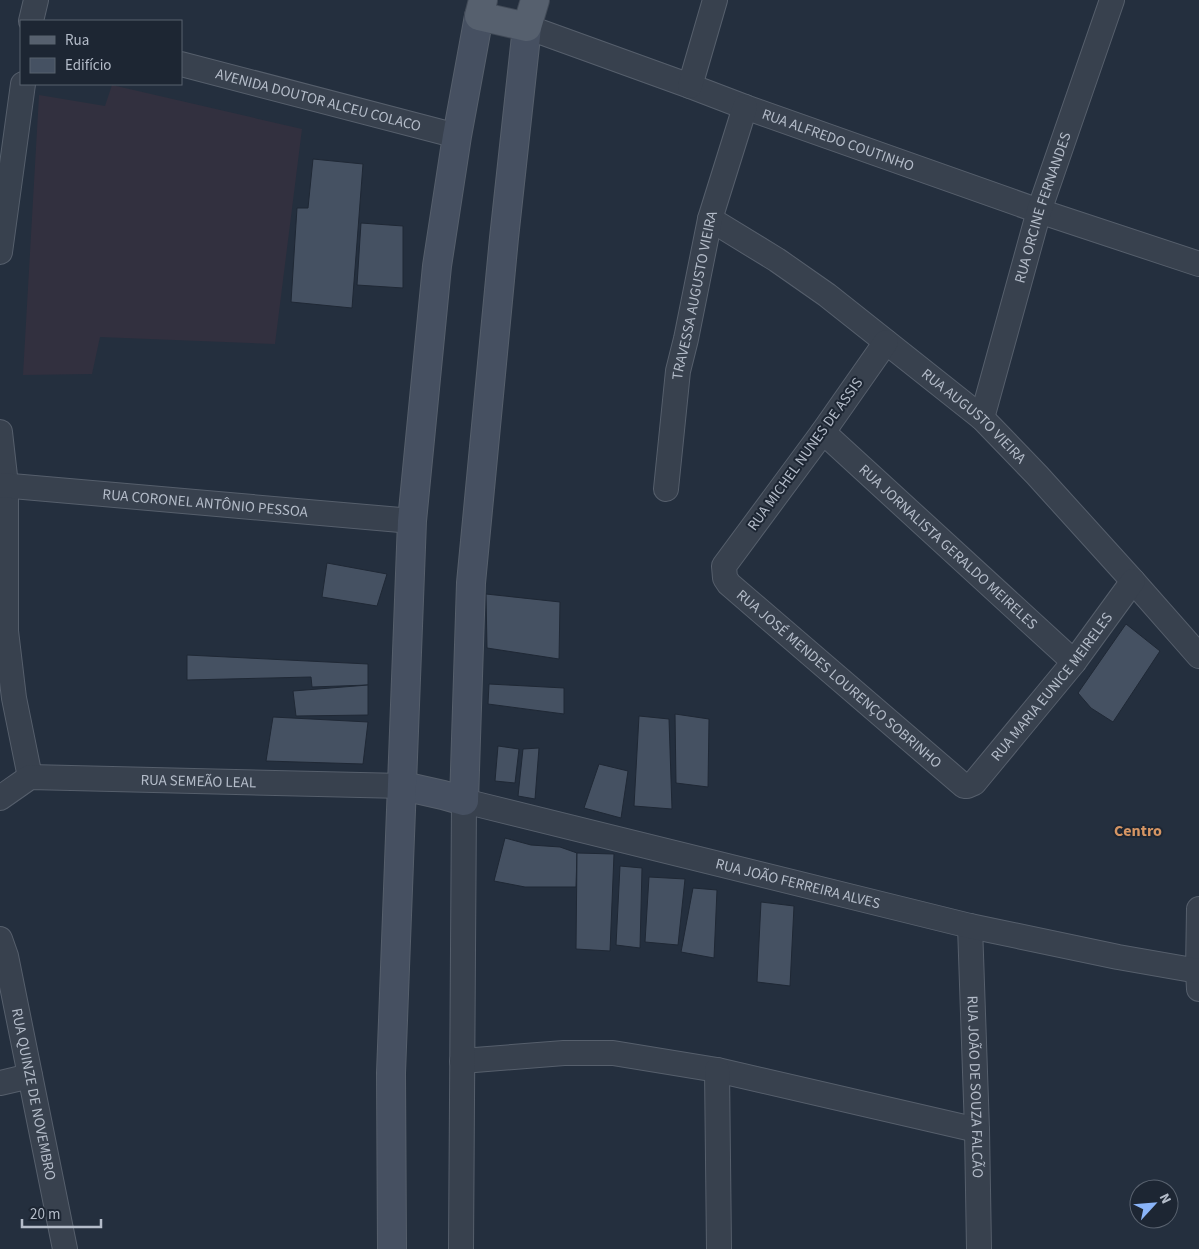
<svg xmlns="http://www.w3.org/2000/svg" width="1199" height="1249" font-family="'Source Sans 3',sans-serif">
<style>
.medical{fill:#32303f}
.building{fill:#455162;stroke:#1f2835}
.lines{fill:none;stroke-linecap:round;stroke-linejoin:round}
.street-casing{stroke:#565f6c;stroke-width:26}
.secondary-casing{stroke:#565f6c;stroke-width:30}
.primary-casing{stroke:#414a57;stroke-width:30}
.street{stroke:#38414e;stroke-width:24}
.secondary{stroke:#465061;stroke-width:28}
.primary{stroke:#56606e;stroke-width:28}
.labels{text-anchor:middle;stroke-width:4;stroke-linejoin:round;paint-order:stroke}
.street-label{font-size:15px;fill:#b4bcc9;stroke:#1d2633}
.neighbourhood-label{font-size:16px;font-weight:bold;fill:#d59563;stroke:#1d2633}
</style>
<rect width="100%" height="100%" fill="#242f3e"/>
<polygon class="medical" points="112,85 302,129 275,344 100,337 92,374 23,375 39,95 105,106"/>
<g class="building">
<polygon points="313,159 363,164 352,308 291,302 297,208 308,208"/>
<polygon points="361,223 403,226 403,288 357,285"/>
<polygon points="327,563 387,574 377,606 322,597"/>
<polygon points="486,594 560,602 559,659 487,648"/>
<polygon points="1126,624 1160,651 1113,722 1091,708 1078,693"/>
<polygon points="187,655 368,664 368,685 312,687 311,677 187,680"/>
<polygon points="489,684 564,688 564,714 488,704"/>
<polygon points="368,685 368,715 296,716 293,691"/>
<polygon points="675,714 709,719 708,787 676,783"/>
<polygon points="639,716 669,719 672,809 634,806"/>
<polygon points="273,717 368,722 363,764 266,761"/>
<polygon points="498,746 519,749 515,783 495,781"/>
<polygon points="539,748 535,799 518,796 523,749"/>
<polygon points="599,764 628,771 621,818 584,808"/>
<polygon points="505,838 531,845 560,847 577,853 576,887 525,887 494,881"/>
<polygon points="577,853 614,854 610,951 576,949"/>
<polygon points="620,866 642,868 640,948 616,945"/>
<polygon points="649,877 685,879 678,945 645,942"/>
<polygon points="693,888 717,890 714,958 681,952"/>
<polygon points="761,902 794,906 790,986 757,982"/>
</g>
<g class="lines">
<defs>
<g id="street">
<polyline points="31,21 36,0"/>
<path id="s1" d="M527,27L690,86L745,107L1039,211L1199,264"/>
<path id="s2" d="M181,64L457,136"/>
<polyline points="690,86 715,0"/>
<path id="s3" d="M710,219L777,260L827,295L982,418L1037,475L1133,581L1199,656"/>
<polyline points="0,252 23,84"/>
<path id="s4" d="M886,342L823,432L724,566L725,578L729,584L964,786H967L974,783L1074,662L1133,581"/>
<path id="s5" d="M982,418L1039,211L1112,0"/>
<polyline points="0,432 6,485 6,631 14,698 30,777"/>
<path id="s6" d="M823,432L1074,662"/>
<path id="s7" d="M0,485L412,521"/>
<path id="s8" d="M666,489L678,371L686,339L710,219L745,107"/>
<path id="s9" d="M0,798L30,777L403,786"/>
<polyline points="1199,909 1198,971 1199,989"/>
<path id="s10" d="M970,926L977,1130L979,1249"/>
<path id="s11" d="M0,939L6,956L65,1249"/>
<polyline points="462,1061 564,1053 613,1053 717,1070 977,1130"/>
<polyline points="717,1070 719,1249"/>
<polyline points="0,1083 30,1076"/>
<path id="s12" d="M461,1249L464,801L970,926L1118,957L1198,971"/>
</g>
<g id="secondary">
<polyline points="403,786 443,795 464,801 471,583 504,238 527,27"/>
<polyline points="392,1249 391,1073 412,521 437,266 457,136 479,16"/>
</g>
<polyline id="primary" points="483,0 479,16 527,27 535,0"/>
</defs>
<use href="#street" class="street-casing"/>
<use href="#secondary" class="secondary-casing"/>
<use href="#primary" class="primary-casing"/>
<use href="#street" class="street"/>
<use href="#secondary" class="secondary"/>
<use href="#primary" class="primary"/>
</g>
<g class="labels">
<g class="street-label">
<text dy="5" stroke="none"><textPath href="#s2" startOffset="142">AVENIDA DOUTOR ALCEU COLACO</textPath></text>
<text dy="5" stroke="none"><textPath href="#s1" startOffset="331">RUA ALFREDO COUTINHO</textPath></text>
<text dy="5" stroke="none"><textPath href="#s5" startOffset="219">RUA ORCINE FERNANDES</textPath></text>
<text dy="5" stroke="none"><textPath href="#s8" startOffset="196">TRAVESSA AUGUSTO VIEIRA</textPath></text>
<text dy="5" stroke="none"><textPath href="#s3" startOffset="330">RUA AUGUSTO VIEIRA</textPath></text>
<text transform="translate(805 454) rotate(-54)" y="5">RUA MICHEL NUNES DE ASSIS</text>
<text dy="5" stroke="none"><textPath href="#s7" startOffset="206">RUA CORONEL ANTÔNIO PESSOA</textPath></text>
<text dy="5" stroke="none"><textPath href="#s6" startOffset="170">RUA JORNALISTA GERALDO MEIRELES</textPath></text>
<text dy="5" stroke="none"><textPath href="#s4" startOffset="441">RUA JOSÉ MENDES LOURENÇO SOBRINHO</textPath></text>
<text dy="5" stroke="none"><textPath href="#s4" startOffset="740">RUA MARIA EUNICE MEIRELES</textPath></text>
<text dy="5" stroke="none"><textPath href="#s9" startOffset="205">RUA SEMEÃO LEAL</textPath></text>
<text dy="5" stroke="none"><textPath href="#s12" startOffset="792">RUA JOÃO FERREIRA ALVES</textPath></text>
<text dy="5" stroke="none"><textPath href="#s10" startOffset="161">RUA JOÃO DE SOUZA FALCÃO</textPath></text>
<text dy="5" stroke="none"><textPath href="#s11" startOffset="159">RUA QUINZE DE NOVEMBRO</textPath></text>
</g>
<g class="neighbourhood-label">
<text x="1138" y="836">Centro</text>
</g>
</g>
<rect x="20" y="20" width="162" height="65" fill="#1d2633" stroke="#59626f"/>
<rect x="30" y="36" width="25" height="8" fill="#56606e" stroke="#59626f"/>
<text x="65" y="45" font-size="15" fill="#b4bcc9">Rua</text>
<rect x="30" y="58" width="25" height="15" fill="#455162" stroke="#59626f"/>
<text x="65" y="70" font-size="15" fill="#b4bcc9">Edifício</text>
<g transform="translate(1154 1204) rotate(64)"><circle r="24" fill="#1d2633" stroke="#59626f"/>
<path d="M0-4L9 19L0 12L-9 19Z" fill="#8ab4f8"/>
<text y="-8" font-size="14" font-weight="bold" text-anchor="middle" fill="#b4bcc9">N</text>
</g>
<path d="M22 1219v8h79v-8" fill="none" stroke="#b4bcc9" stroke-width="2.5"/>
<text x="30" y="1219" font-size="15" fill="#b4bcc9" stroke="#1d2633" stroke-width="4" paint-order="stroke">20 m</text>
</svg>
